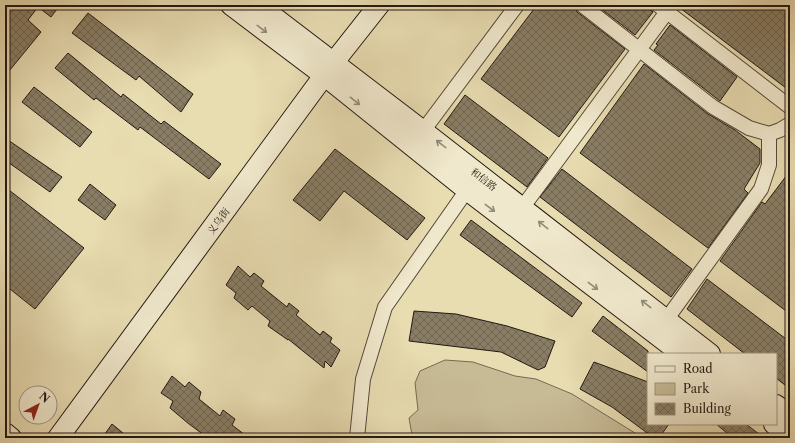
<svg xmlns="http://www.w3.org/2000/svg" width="795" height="443" font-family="'Libre Caslon Text','Noto Serif SC',serif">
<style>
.green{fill:#c7bb96;stroke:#756a54}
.building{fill:url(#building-cross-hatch);stroke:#231812}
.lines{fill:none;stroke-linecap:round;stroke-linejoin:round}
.street-casing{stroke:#54493a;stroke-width:16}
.secondary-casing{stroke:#231812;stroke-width:22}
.street{stroke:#f0e8cc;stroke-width:14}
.secondary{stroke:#f0e8cc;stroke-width:20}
.oneway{stroke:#948a78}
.labels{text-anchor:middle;stroke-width:3;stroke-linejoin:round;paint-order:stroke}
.street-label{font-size:10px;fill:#231812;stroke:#f0e8cc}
</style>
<defs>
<pattern id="building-cross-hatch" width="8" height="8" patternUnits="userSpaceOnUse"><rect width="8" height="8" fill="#897e65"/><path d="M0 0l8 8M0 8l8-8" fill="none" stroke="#706652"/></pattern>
</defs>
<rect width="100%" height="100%" fill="#e8dcb1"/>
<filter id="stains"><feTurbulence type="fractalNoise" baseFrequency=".005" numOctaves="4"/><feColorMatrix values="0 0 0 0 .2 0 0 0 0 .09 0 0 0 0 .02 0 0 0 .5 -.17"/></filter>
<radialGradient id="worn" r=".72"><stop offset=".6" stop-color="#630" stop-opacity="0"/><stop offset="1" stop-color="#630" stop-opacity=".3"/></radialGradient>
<polygon class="green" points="445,360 473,362 515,376 536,379 572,394 643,438 416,438 412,435 409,418 418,410 415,383 420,371"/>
<g class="building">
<polygon points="5,5 60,5 51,17 38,7 28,20 41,32 5,76"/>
<polygon points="537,5 574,5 577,12 625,49 559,137 481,79"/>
<polygon points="596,5 644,5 653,12 635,35"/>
<polygon points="680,5 790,5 790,91 680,8"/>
<polygon points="88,13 193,94 181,112 139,76 136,80 72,33"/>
<polygon points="670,25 737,77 720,101 654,50 658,45 656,44"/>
<polygon points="68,53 121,97 123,94 161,124 164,121 221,164 209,179 140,127 138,130 96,98 94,100 55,68"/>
<polygon points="644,64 708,114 735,130 760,149 760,163 744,189 748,193 708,248 580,153"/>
<polygon points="34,87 92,132 80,147 22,102"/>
<polygon points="465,95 548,158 527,187 444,124"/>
<polygon points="5,138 62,177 50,192 5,160"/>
<polygon points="335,149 425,218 407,240 344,191 320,221 293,200"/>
<polygon points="562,169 692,269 671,297 540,197"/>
<polygon points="790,171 790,314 720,261 762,202 765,204"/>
<polygon points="90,184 116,205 105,220 78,200"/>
<polygon points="5,187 84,248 35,309 5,285"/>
<polygon points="471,220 582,303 572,317 460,235"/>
<polygon points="238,266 250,277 254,273 264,281 261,286 287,307 289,303 299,311 296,315 320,335 323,331 332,338 330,342 340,350 331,367 325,361 324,368 288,339 288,340 268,326 270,321 252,306 248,310 234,298 236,293 226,285"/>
<polygon points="707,279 790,342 790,389 776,378 776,354 745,354 687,309"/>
<polygon points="414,311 456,314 507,326 555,341 545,367 538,370 501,352 409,341"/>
<polygon points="603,316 648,351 648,372 592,331"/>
<polygon points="594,362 648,382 648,424 669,424 659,438 654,438 612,407 580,389"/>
<polygon points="172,376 185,387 189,382 201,392 199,399 220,416 223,410 235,419 232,425 249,438 208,438 189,424 170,408 173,401 161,393"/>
<polygon points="112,424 129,438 102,438"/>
<polygon points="716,424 746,424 764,438 733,438"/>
</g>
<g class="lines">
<defs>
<g id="street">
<polyline points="582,5 713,107 749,128 769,134"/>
<polyline points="658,5 790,107"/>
<polyline points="423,131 517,5"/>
<polyline points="522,208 672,5"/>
<polyline points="666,320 761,189 769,165 769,134 780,130 790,124"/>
<polyline points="357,438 363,379 385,307 467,190"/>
</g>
<g id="secondary">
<polyline points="231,5 325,76 467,190 682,354"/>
<polyline points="258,5 423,131 710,354"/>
<polyline points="776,405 790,416"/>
<polyline points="774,424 790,436"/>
<polyline points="5,433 11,438"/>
<polyline points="58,438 334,62 379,5"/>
</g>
</defs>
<use href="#street" class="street-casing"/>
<use href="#secondary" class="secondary-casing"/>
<use href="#street" class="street"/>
<use href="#secondary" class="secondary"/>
</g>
<defs><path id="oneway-shaft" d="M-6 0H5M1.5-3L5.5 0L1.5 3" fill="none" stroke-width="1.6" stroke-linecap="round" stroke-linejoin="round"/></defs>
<g class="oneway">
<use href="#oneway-shaft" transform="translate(262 29) rotate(37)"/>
<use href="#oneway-shaft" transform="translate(355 101) rotate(39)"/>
<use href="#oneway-shaft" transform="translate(441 144) rotate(-142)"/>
<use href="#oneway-shaft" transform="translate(490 208) rotate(37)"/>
<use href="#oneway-shaft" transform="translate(543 225) rotate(-142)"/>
<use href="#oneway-shaft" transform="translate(593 286) rotate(37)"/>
<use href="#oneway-shaft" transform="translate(646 304) rotate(-142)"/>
</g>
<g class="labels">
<g class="street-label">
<text transform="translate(484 179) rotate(38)" y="4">和信路</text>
<text transform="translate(218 221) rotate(-54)" y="4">义乌街</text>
</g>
</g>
<rect width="795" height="443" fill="none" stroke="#e8dcb1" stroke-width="20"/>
<rect x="6" y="6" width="783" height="431" fill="none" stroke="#231812" stroke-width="2"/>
<rect x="10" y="10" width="775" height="423" fill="none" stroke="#231812"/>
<rect x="647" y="353" width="130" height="72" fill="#f0e8cc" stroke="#9e9582"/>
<rect x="655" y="366" width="20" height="6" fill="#f0e8cc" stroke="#9e9582"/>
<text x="683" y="373" font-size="12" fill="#231812">Road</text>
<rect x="655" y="383" width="20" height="12" fill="#c7bb96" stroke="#9e9582"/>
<text x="683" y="393" font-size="12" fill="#231812">Park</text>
<rect x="655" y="403" width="20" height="12" fill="url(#building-cross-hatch)" stroke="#9e9582"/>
<text x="683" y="413" font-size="12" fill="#231812">Building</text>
<g transform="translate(38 405) rotate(41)"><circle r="19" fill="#f0e8cc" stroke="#9e9582"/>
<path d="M0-3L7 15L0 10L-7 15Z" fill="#8f2418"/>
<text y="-6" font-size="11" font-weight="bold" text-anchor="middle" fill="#231812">N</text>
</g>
<rect width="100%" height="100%" filter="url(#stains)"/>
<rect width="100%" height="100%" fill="url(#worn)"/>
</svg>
